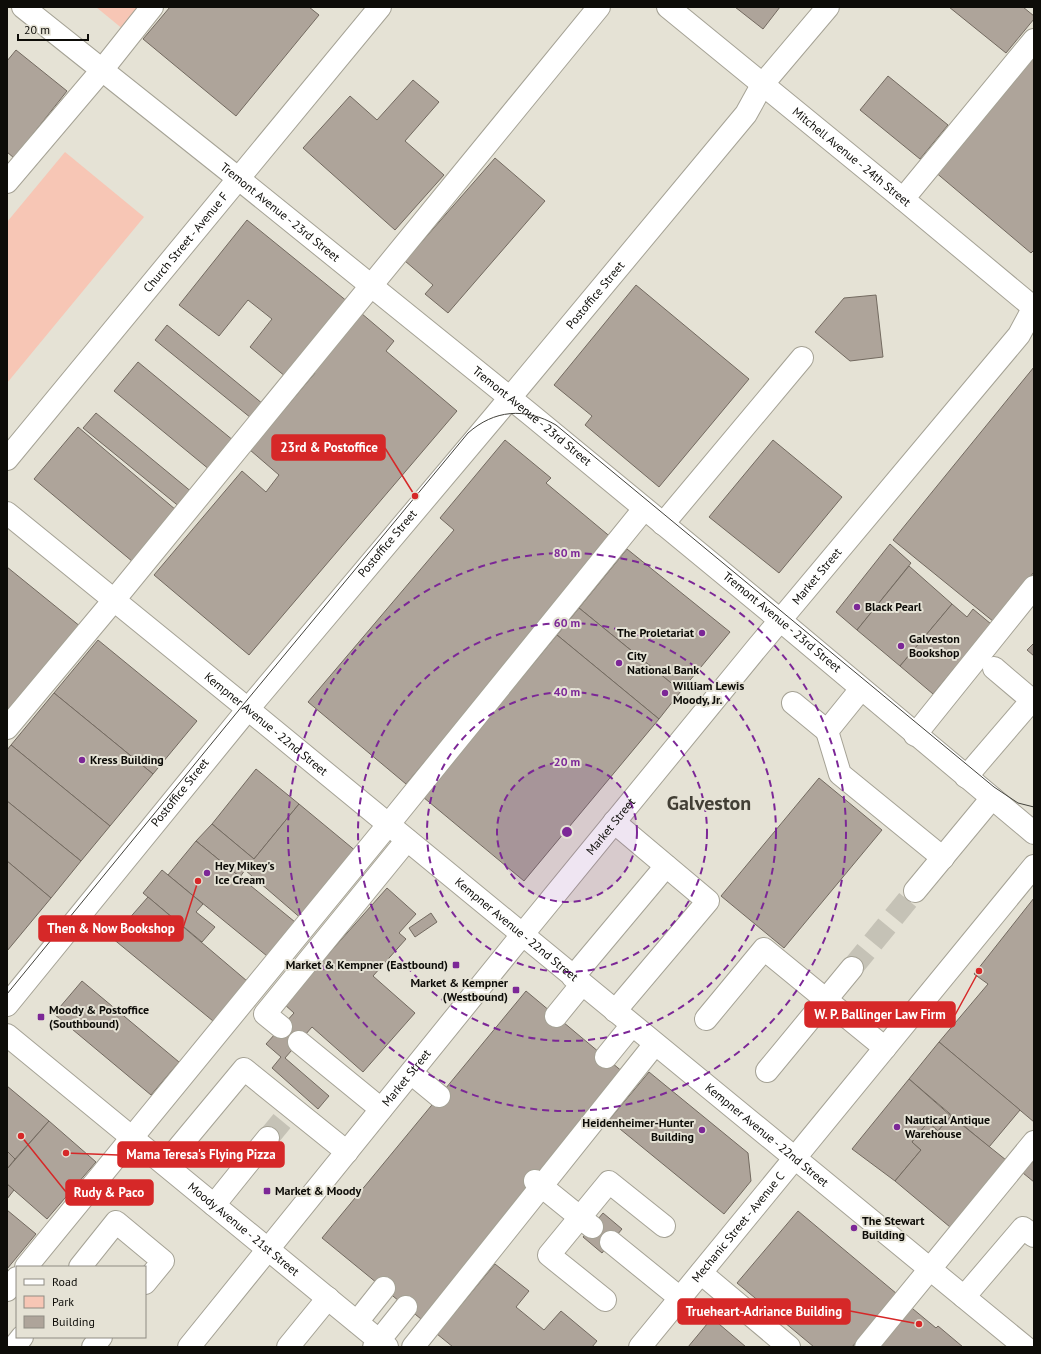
<svg xmlns="http://www.w3.org/2000/svg" width="1041" height="1354" font-family="'PT Sans',sans-serif">
<style>
.green{fill:#f7c6b5}
.building{fill:#aea49a;stroke:#736a60}
.lines{fill:none;stroke-linecap:round;stroke-linejoin:round}
.minor-tunnel{stroke:#c5c2b6;stroke-width:22;stroke-dasharray:22 11;stroke-linecap:butt}
.minor-casing{stroke:#a5a295;stroke-width:24}
.major-casing{stroke:#a5a295;stroke-width:24}
.minor{stroke:#fff;stroke-width:22}
.major{stroke:#fff;stroke-width:22}
.tram{stroke:#43423c;stroke-width:1}
.ring{fill:none;stroke:#7c2797;stroke-width:2;stroke-dasharray:7 5}
.poi-dot{fill:#7c2797;stroke:#e5e2d5;stroke-width:1.5}
.labels{text-anchor:middle;stroke-width:4;stroke-linejoin:round;paint-order:stroke}
.street-label{font-size:12px;fill:#0d0c08;stroke:#e5e2d5}
.poi-label{font-size:12px;font-weight:bold;fill:#0d0c08;stroke:#e5e2d5;text-anchor:start}
.town-label{font-size:20px;font-weight:bold;fill:#423f35;stroke:#e5e2d5}
.centre{fill:#7c2797;stroke:#e5e2d5;stroke-width:2}
.ring-label{font-size:12px;text-anchor:middle;font-weight:bold;fill:#7c2797;stroke:#e5e2d5;stroke-width:4;stroke-linejoin:round;paint-order:stroke}
.leader{fill:none;stroke:#d62828;stroke-width:1.5}
.callout-dot{fill:#d62828;stroke:#e5e2d5;stroke-width:1.5}
.callout{fill:#d62828;stroke:#d62828;stroke-width:1.5}
.callout-label{font-size:13px;text-anchor:middle;font-weight:bold;fill:#fff}
</style>
<rect width="100%" height="100%" fill="#e5e2d5"/>
<g class="green">
<polygon points="96,7 142,7 124,30"/>
<polygon points="65,152 144,217 7,383 7,222"/>
</g>
<g class="building">
<polygon points="170,7 309,7 319,15 236,116 143,39"/>
<polygon points="735,7 780,7 763,29"/>
<polygon points="949,7 1023,7 1034,16 1034,19 1006,53"/>
<polygon points="16,50 67,91 14,158 7,152 7,61"/>
<polygon points="1034,55 1034,250 1031,253 934,171"/>
<polygon points="888,76 948,125 920,159 860,110"/>
<polygon points="413,80 439,102 405,141 444,175 395,230 303,148 350,96 377,120"/>
<polygon points="495,158 545,201 448,313 425,294 433,285 405,261"/>
<polygon points="247,220 348,302 286,377 250,347 272,319 248,300 219,336 179,305"/>
<polygon points="636,285 749,379 659,487 585,425 592,416 554,385"/>
<polygon points="876,295 883,357 850,361 815,332 844,298"/>
<polygon points="361,313 394,341 386,351 457,411 249,655 154,575 242,471 266,492 279,475 250,450 315,373 312,370"/>
<polygon points="167,325 263,404 251,418 155,340"/>
<polygon points="138,362 234,441 210,470 114,391"/>
<polygon points="1034,367 1034,572 994,622 893,540"/>
<polygon points="96,413 193,493 181,508 83,428"/>
<polygon points="78,427 176,510 133,562 34,479"/>
<polygon points="505,440 551,478 546,483 613,539 406,784 308,702 454,530 440,518"/>
<polygon points="773,440 842,497 779,573 709,517"/>
<polygon points="890,544 911,563 857,630 836,612"/>
<polygon points="627,549 730,632 681,691 579,608"/>
<polygon points="909,566 952,604 900,666 857,630"/>
<polygon points="7,567 81,627 7,717"/>
<polygon points="952,604 967,617 973,609 991,624 933,694 900,666"/>
<polygon points="579,608 681,691 659,719 557,635"/>
<polygon points="557,635 659,719 524,881 423,797"/>
<polygon points="98,640 197,721 153,774 54,693"/>
<polygon points="1034,643 1034,656 1027,650"/>
<polygon points="54,693 153,774 110,826 11,745"/>
<polygon points="11,745 110,826 81,861 7,801 7,750"/>
<polygon points="256,769 299,804 254,859 212,824"/>
<polygon points="819,778 882,830 784,948 721,896"/>
<polygon points="7,801 81,861 51,898 7,861"/>
<polygon points="299,804 357,852 303,920 245,870 240,877 196,841 212,824 254,859"/>
<polygon points="196,841 295,922 267,956 168,875"/>
<polygon points="7,861 51,898 7,951"/>
<polygon points="162,870 203,904 196,912 215,927 202,942 143,893"/>
<polygon points="387,888 416,914 399,933 406,939 373,976 415,1013 363,1072 312,1027 285,1058 329,1096 318,1109 272,1068 281,1057 266,1044 294,1013 284,1004"/>
<polygon points="148,897 247,981 213,1021 112,938"/>
<polygon points="1034,898 1034,1122 939,1042 988,984 974,974"/>
<polygon points="431,913 437,922 415,937 409,928"/>
<polygon points="82,981 179,1062 151,1095 54,1014"/>
<polygon points="526,991 624,1073 421,1319 322,1238"/>
<polygon points="939,1042 1020,1110 989,1147 909,1079"/>
<polygon points="649,1072 748,1153 751,1181 724,1214 609,1120"/>
<polygon points="909,1079 951,1116 938,1131 928,1122 912,1142 921,1150 895,1181 852,1149"/>
<polygon points="7,1086 49,1121 15,1159 7,1151"/>
<polygon points="951,1116 1006,1160 950,1227 895,1181 921,1150 912,1142 928,1122 938,1131"/>
<polygon points="49,1121 96,1162 47,1219 7,1184 7,1169"/>
<polygon points="7,1151 15,1159 7,1169"/>
<polygon points="1034,1160 1034,1182 1023,1173"/>
<polygon points="7,1184 14,1190 7,1199"/>
<polygon points="7,1210 36,1234 7,1269"/>
<polygon points="798,1211 897,1294 852,1347 814,1347 737,1283"/>
<polygon points="603,1213 622,1229 602,1253 583,1237"/>
<polygon points="495,1264 529,1291 516,1307 544,1330 561,1311 597,1341 592,1347 453,1347 437,1334"/>
<polygon points="907,1304 936,1328 938,1326 963,1347 872,1347"/>
<polygon points="712,1318 746,1347 688,1347"/>
</g>
<g class="lines">
<g class="minor-tunnel">
<polyline points="852,968 915,891"/>
<polyline points="268,1138 282,1121"/>
</g>
<defs>
<g id="minor">
<path id="s1" d="M23,7L239,179L530,414L780,620L1034,833"/>
<path id="s2" d="M668,7L903,199L1034,308"/>
<polyline points="7,182 102,70 152,7"/>
<polyline points="903,199 1034,40"/>
<path id="s3" d="M7,459L380,7"/>
<path id="s4" d="M7,513L243,705L1025,1347"/>
<polyline points="663,524 802,358"/>
<polyline points="994,668 1034,702"/>
<polyline points="861,689 827,731 840,774 943,858"/>
<polyline points="793,703 827,731"/>
<polyline points="7,728 114,600 599,7"/>
<polyline points="915,735 1034,587"/>
<polyline points="966,777 1032,700"/>
<polyline points="614,822 708,901 615,1011"/>
<polyline points="915,891 992,798"/>
<polyline points="573,977 666,866"/>
<path id="s5" d="M7,1005L248,709L494,417L746,114L762,85L828,7"/>
<polyline points="556,1016 582,984"/>
<polyline points="706,1019 764,949 885,1048"/>
<polyline points="281,1027 265,1014 407,840"/>
<polyline points="299,1042 381,1109"/>
<polyline points="606,1057 632,1025"/>
<polyline points="767,1071 852,968"/>
<polyline points="411,1073 439,1096"/>
<polyline points="165,1164 244,1069 347,1152"/>
<polyline points="535,1181 592,1227"/>
<polyline points="214,1205 268,1138"/>
<polyline points="611,1242 680,1298"/>
<polyline points="26,1267 388,825 644,509"/>
<polyline points="80,1267 116,1222 163,1261 145,1283"/>
<polyline points="701,1273 789,1347"/>
<polyline points="7,1290 17,1278"/>
<polyline points="964,1297 1023,1228 1034,1236"/>
<polyline points="605,1300 549,1255 609,1182 664,1226"/>
<polyline points="357,1322 384,1288"/>
<polyline points="14,1347 22,1337"/>
<polyline points="93,1347 101,1337"/>
<polyline points="288,1347 328,1298"/>
<polyline points="374,1347 406,1307"/>
<polyline points="413,1347 655,1044"/>
<path id="s6" d="M640,1347L1034,866"/>
<polyline points="866,1347 1034,1142"/>
</g>
<g id="major">
<path id="s7" d="M7,1035L387,1347"/>
<path id="s8" d="M189,1347L522,935L756,649L1019,335L1034,307"/>
</g>
</defs>
<use href="#minor" class="minor-casing"/>
<use href="#major" class="major-casing"/>
<use href="#minor" class="minor"/>
<use href="#major" class="major"/>
<path class="tram" d="M7,994L243,705L468,433C494,410 525,407 556,425L994,787L1018,803L1034,807"/>
</g>
<circle cx="567" cy="832" r="70" fill="#7c2797" fill-opacity=".12"/>
<g class="ring">
<circle cx="567" cy="832" r="70"/>
<circle cx="567" cy="832" r="140"/>
<circle cx="567" cy="832" r="209"/>
<circle cx="567" cy="832" r="279"/>
</g>
<g class="poi-dot">
<circle cx="857" cy="607" r="4"/>
<circle cx="702" cy="633" r="4"/>
<circle cx="901" cy="646" r="4"/>
<circle cx="619" cy="663" r="4"/>
<circle cx="665" cy="693" r="4"/>
<circle cx="82" cy="760" r="4"/>
<circle cx="207" cy="873" r="4"/>
<rect x="452" y="961" width="8" height="8" rx="2"/>
<rect x="512" y="986" width="8" height="8" rx="2"/>
<rect x="37" y="1013" width="8" height="8" rx="2"/>
<circle cx="897" cy="1127" r="4"/>
<circle cx="702" cy="1130" r="4"/>
<rect x="263" y="1187" width="8" height="8" rx="2"/>
<circle cx="854" cy="1228" r="4"/>
</g>
<g class="labels">
<g class="street-label">
<text dy="4" stroke="none"><textPath href="#s2" startOffset="237">Mitchell Avenue - 24th Street</textPath></text>
<text dy="4" stroke="none"><textPath href="#s1" startOffset="329">Tremont Avenue - 23rd Street</textPath></text>
<text dy="4" stroke="none"><textPath href="#s3" startOffset="281">Church Street - Avenue F</textPath></text>
<text dy="4" stroke="none"><textPath href="#s5" startOffset="922">Postoffice Street</textPath></text>
<text dy="4" stroke="none"><textPath href="#s1" startOffset="653">Tremont Avenue - 23rd Street</textPath></text>
<text dy="4" stroke="none"><textPath href="#s5" startOffset="598">Postoffice Street</textPath></text>
<text dy="4" stroke="none"><textPath href="#s8" startOffset="994">Market Street</textPath></text>
<text dy="4" stroke="none"><textPath href="#s1" startOffset="977">Tremont Avenue - 23rd Street</textPath></text>
<text dy="4" stroke="none"><textPath href="#s4" startOffset="334">Kempner Avenue - 22nd Street</textPath></text>
<text dy="4" stroke="none"><textPath href="#s5" startOffset="274">Postoffice Street</textPath></text>
<text dy="4" stroke="none"><textPath href="#s8" startOffset="670">Market Street</textPath></text>
<text dy="4" stroke="none"><textPath href="#s4" startOffset="658">Kempner Avenue - 22nd Street</textPath></text>
<text dy="4" stroke="none"><textPath href="#s8" startOffset="346">Market Street</textPath></text>
<text dy="4" stroke="none"><textPath href="#s4" startOffset="982">Kempner Avenue - 22nd Street</textPath></text>
<text dy="4" stroke="none"><textPath href="#s6" startOffset="155">Mechanic Street - Avenue C</textPath></text>
<text dy="4" stroke="none"><textPath href="#s7" startOffset="306">Moody Avenue - 21st Street</textPath></text>
</g>
<g class="poi-label">
<text x="865" y="611">Black Pearl</text>
<text x="694" y="637" text-anchor="end">The Proletariat</text>
<text x="909" y="643">Galveston<tspan x="909" dy="14">Bookshop</tspan></text>
<text x="627" y="660">City<tspan x="627" dy="14">National Bank</tspan></text>
<text x="673" y="690">William Lewis<tspan x="673" dy="14">Moody, Jr.</tspan></text>
<text x="90" y="764">Kress Building</text>
<text x="215" y="870">Hey Mikey's<tspan x="215" dy="14">Ice Cream</tspan></text>
<text x="448" y="969" text-anchor="end">Market &amp; Kempner (Eastbound)</text>
<text x="508" y="987" text-anchor="end">Market &amp; Kempner<tspan x="508" dy="14">(Westbound)</tspan></text>
<text x="49" y="1014">Moody &amp; Postoffice<tspan x="49" dy="14">(Southbound)</tspan></text>
<text x="905" y="1124">Nautical Antique<tspan x="905" dy="14">Warehouse</tspan></text>
<text x="694" y="1127" text-anchor="end">Heidenheimer-Hunter<tspan x="694" dy="14">Building</tspan></text>
<text x="275" y="1195">Market &amp; Moody</text>
<text x="862" y="1225">The Stewart<tspan x="862" dy="14">Building</tspan></text>
</g>
<g class="town-label">
<text x="709" y="810">Galveston</text>
</g>
</g>
<circle cx="567" cy="832" r="6" class="centre"/>
<g class="ring-label">
<text x="567" y="557">80 m</text>
<text x="567" y="627">60 m</text>
<text x="567" y="696">40 m</text>
<text x="567" y="766">20 m</text>
</g>
<path class="leader" d="M415 496L385 448M198 881L183 928M979 971L955 1015M66 1153L118 1155M21 1136L66 1192M919 1324L850 1311"/>
<g class="callout-dot">
<circle cx="415" cy="496" r="4"/>
<circle cx="198" cy="881" r="4"/>
<circle cx="979" cy="971" r="4"/>
<circle cx="66" cy="1153" r="4"/>
<circle cx="21" cy="1136" r="4"/>
<circle cx="919" cy="1324" r="4"/>
</g>
<g class="callout">
<rect x="272" y="435" width="113" height="25" rx="4"/>
<rect x="39" y="916" width="144" height="25" rx="4"/>
<rect x="805" y="1002" width="150" height="25" rx="4"/>
<rect x="118" y="1142" width="166" height="25" rx="4"/>
<rect x="66" y="1180" width="87" height="25" rx="4"/>
<rect x="678" y="1299" width="172" height="25" rx="4"/>
</g>
<g class="callout-label">
<text x="329" y="452">23rd &amp; Postoffice</text>
<text x="111" y="933">Then &amp; Now Bookshop</text>
<text x="880" y="1019">W. P. Ballinger Law Firm</text>
<text x="201" y="1159">Mama Teresa's Flying Pizza</text>
<text x="109" y="1197">Rudy &amp; Paco</text>
<text x="764" y="1316">Trueheart-Adriance Building</text>
</g>
<rect width="1041" height="1354" fill="none" stroke="#0d0c08" stroke-width="16"/>
<rect x="16" y="1266" width="130" height="72" fill="#e5e2d5" stroke="#8f8c83"/>
<rect x="24" y="1279" width="20" height="6" fill="#ffffff" stroke="#8f8c83"/>
<text x="52" y="1286" font-size="12" fill="#0d0c08">Road</text>
<rect x="24" y="1296" width="20" height="12" fill="#f7c6b5" stroke="#8f8c83"/>
<text x="52" y="1306" font-size="12" fill="#0d0c08">Park</text>
<rect x="24" y="1316" width="20" height="12" fill="#aea49a" stroke="#8f8c83"/>
<text x="52" y="1326" font-size="12" fill="#0d0c08">Building</text>
<path d="M18 34v6h70v-6" fill="none" stroke="#0d0c08" stroke-width="2"/>
<text x="24" y="34" font-size="12" fill="#0d0c08" stroke="#e5e2d5" stroke-width="3" paint-order="stroke">20 m</text>
</svg>
